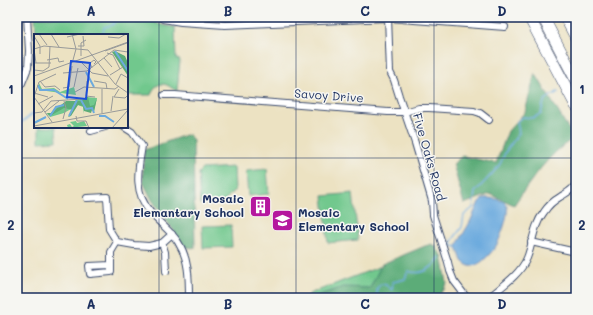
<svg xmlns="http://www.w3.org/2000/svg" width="593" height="315" font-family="Mali,sans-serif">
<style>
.green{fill:#71c88d;stroke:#467c76}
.forest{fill:#5cac78;stroke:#3c6e6b}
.water{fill:#6caade;stroke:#446c9e}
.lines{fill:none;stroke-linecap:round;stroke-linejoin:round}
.stream{stroke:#6caade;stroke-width:1.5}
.minor-casing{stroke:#3a4a6d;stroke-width:8}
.motorway-casing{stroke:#3a4a6d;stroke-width:12}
.minor{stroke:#fff;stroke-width:6}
.motorway{stroke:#fff;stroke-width:11}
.grid{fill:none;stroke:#1b2f5e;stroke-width:1;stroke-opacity:0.55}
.labels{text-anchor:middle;stroke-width:3;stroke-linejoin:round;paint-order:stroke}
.street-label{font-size:12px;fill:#1b2f5e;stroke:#f6f6f2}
.poi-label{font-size:12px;font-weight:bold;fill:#1b2f5e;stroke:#f6f6f2;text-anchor:end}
.inset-river{fill:none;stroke:#6caade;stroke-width:2}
.inset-road{fill:none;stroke:#989a9a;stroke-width:1}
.view{fill:#1d4ed8;fill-opacity:0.15;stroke:#1d4ed8;stroke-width:2}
.inset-edge{fill:none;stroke:#1b2f5e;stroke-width:2}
.neatline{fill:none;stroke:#1b2f5e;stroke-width:1.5}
.grid-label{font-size:13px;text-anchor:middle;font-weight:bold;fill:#1b2f5e}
</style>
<rect width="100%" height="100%" fill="#f6f6f2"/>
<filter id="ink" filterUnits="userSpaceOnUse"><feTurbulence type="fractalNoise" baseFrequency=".025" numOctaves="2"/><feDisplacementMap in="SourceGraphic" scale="8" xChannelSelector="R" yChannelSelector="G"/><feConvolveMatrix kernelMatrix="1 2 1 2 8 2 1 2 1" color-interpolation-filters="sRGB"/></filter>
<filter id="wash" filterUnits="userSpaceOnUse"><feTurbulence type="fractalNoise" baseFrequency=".012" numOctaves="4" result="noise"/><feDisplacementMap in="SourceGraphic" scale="16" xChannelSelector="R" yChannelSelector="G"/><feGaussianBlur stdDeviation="0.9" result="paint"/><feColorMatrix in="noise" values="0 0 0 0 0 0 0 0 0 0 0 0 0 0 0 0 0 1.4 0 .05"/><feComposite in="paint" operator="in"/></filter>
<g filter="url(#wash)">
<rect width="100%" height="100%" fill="#ece2c2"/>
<g class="green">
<path d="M35,17H146C154,24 164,26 175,27L176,59L180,60L177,91C173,89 171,87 167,85C159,82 153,87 151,95H127V35H36Z"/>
<polygon points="39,127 56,127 57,141 39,142"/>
<polygon points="234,167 235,190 223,202 200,204 198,173 202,169"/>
<polygon points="267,169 269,194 248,196 246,171"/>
<polygon points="353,193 358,240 328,243 323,196"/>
<polygon points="231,225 232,247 203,248 202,226"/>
<polygon points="436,245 441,283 445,289 430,298 309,298 309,294"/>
</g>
<g class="forest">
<path d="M535,73L574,138C548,154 531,181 514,205L490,194L464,204L453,164L462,156L496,163L508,131L525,112Z"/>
<polygon points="188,134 193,140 195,248 185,247 152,200 143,182 143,167 144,150"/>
<polygon points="432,244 442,255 447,283 438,298 316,298 316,296 344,287 370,288 382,264 425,246"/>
</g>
<path class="water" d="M485,198C492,198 502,199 506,204C511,211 500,239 496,246C492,252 481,265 473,266C469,267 465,264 462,261L457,247L458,243L470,222L479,202L481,200Z"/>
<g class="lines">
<g class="stream">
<polyline points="102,35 103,33 104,27 112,25 117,20 122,17"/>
<polyline points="17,126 35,112"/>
<path d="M457,247L449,245L462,227L464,215L473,208L475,192L492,174L500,164L506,151L519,133L517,121L523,117L532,118L541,114C544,98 544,100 558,92"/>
<path d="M377,298V288L381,284L386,285L392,290L393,282L405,279L408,271C422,276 432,269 440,257"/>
</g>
</g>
</g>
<g filter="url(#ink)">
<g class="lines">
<defs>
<g id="minor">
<polyline points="160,17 163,19 181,22 225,25 388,18 505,27"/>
<polyline points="388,17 390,72 394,80 399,96 415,143 432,201 433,215 448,262 450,271 454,281 467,298"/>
<polyline points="17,87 22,83 28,68 29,51 27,17"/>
<polyline points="164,95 175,95 388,112 404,112 419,108 429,108 474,111 480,113 489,120"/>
<path d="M124,127L132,132L142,146C138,169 133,193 151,213C159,223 171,231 178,242C189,259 189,278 189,298"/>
<polyline points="91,131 105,127"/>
<polyline points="87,198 107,197 109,229 117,242 134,245 149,246 162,243 172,234"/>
<polyline points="531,242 576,252"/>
<polyline points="162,243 165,252 166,271"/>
<polyline points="111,265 111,272 90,274 89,266 111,265 111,252 117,242"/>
<path d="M488,298C501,287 520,275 527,258C533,243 533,226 544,212C548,206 553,201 560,197C566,193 572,191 576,184"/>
</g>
<g id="motorway">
<polyline points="529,17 576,106"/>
<polyline points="543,17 576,80"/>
<polyline points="565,17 576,38"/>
</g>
</defs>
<use href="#minor" class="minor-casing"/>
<use href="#motorway" class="motorway-casing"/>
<use href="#minor" class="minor"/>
<use href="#motorway" class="motorway"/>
</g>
</g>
<path class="grid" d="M159,17V298M296,17V298M434,17V298M17,158H576"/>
<defs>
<symbol id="building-square" viewBox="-11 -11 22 22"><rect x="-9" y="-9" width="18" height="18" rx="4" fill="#b5179e" stroke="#f6f6f2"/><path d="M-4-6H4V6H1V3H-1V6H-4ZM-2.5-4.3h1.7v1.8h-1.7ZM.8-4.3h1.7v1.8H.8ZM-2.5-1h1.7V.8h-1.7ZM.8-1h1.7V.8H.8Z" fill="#fff"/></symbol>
<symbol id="school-square" viewBox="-11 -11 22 22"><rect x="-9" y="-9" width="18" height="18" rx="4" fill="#b5179e" stroke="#f6f6f2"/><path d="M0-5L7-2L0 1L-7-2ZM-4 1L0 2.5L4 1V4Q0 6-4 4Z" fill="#fff"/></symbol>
</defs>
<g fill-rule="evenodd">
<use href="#building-square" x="248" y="194" width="25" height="25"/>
<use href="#school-square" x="270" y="208" width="25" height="25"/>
</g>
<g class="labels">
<g class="street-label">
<text transform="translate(329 96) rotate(4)" y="4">Savoy Drive</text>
<text transform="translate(429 157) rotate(74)" y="4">Five Oaks Road</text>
</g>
<g class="poi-label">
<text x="244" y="203">Mosaic<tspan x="244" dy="14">Elemantary School</tspan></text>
<text x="298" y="217" text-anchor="start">Mosaic<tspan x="298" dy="14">Elementary School</tspan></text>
</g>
</g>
<g transform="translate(34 34)">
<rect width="94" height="94" fill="#ece2c2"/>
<path d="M5,49L8,55L20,54L26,58L40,53L42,61L5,56ZM52,63L63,64L60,76L50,77V80L49,73L44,71L30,79L16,83L12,79L16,80L24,72L41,68L42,65H51ZM42,87L43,89L50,87L53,92L34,94L33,91L36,90L38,93L40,92L36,88Z" fill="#71c88d"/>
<path d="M81,17L91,22L94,29V42L78,18ZM52,63H54L56,72L60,71L63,64L60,78L58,76L57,79L50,77L49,72L44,71L37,82L34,83L39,76L30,74L16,82L13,79H17L32,67H47Z" fill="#5cac78"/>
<path class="inset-river" d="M81,17L94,37M52,38L60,53M4,51L6,56H20L34,65M47,66L52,75L58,74L60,79M16,82L22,73L30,71M35,82L43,66M65,82H71L80,88M0,89L12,83"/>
<path class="inset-road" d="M5,0L13,11M17,0L25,13M38,0L42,15L39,26M0,2L6,12V20M33,3L46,0M74,3L85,4L92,0M94,8V25M44,12H50L49,2M0,15L2,29M0,15L10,12L54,16L81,50L94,59M71,17L93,9M73,19L79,21L86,35M47,22V9L52,6M70,24L78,33M13,26L24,24L25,28L30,27M0,29H17M48,29L58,39L74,42M58,34L56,29L60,26L62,28L60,30M0,36L9,37L15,33L16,12M29,39L53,37L80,16L94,18M76,41L89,33M0,42L94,8M6,47L11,53L21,52L26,56M55,47H53L52,62L61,63M60,47L72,49L73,55M82,50L87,40L94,44M40,53L44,34M29,54L35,53L38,32M85,55L80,63L91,64L94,61M41,58L50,53L81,55L85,52M0,59L14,63M4,70L19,62M77,77L79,62M11,78L25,67M0,79L8,78L17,67L49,65M68,79V55M42,82L43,87H52L55,94M29,85L32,74L30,67M18,88L0,63L5,48L22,40M0,92L94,75M78,94L94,76"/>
<path class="view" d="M37,27L56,29L52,65L33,63Z"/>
<rect width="94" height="94" class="inset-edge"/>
</g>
<rect width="593" height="315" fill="none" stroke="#f6f6f2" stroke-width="44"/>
<rect x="22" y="22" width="549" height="271" class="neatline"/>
<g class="grid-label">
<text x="91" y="16">A</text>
<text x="228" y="16">B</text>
<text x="365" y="16">C</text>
<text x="502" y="16">D</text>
<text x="11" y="94">1</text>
<text x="582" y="94">1</text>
<text x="11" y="230">2</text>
<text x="582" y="230">2</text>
<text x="91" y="309">A</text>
<text x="228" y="309">B</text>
<text x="365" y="309">C</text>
<text x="502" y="309">D</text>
</g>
</svg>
